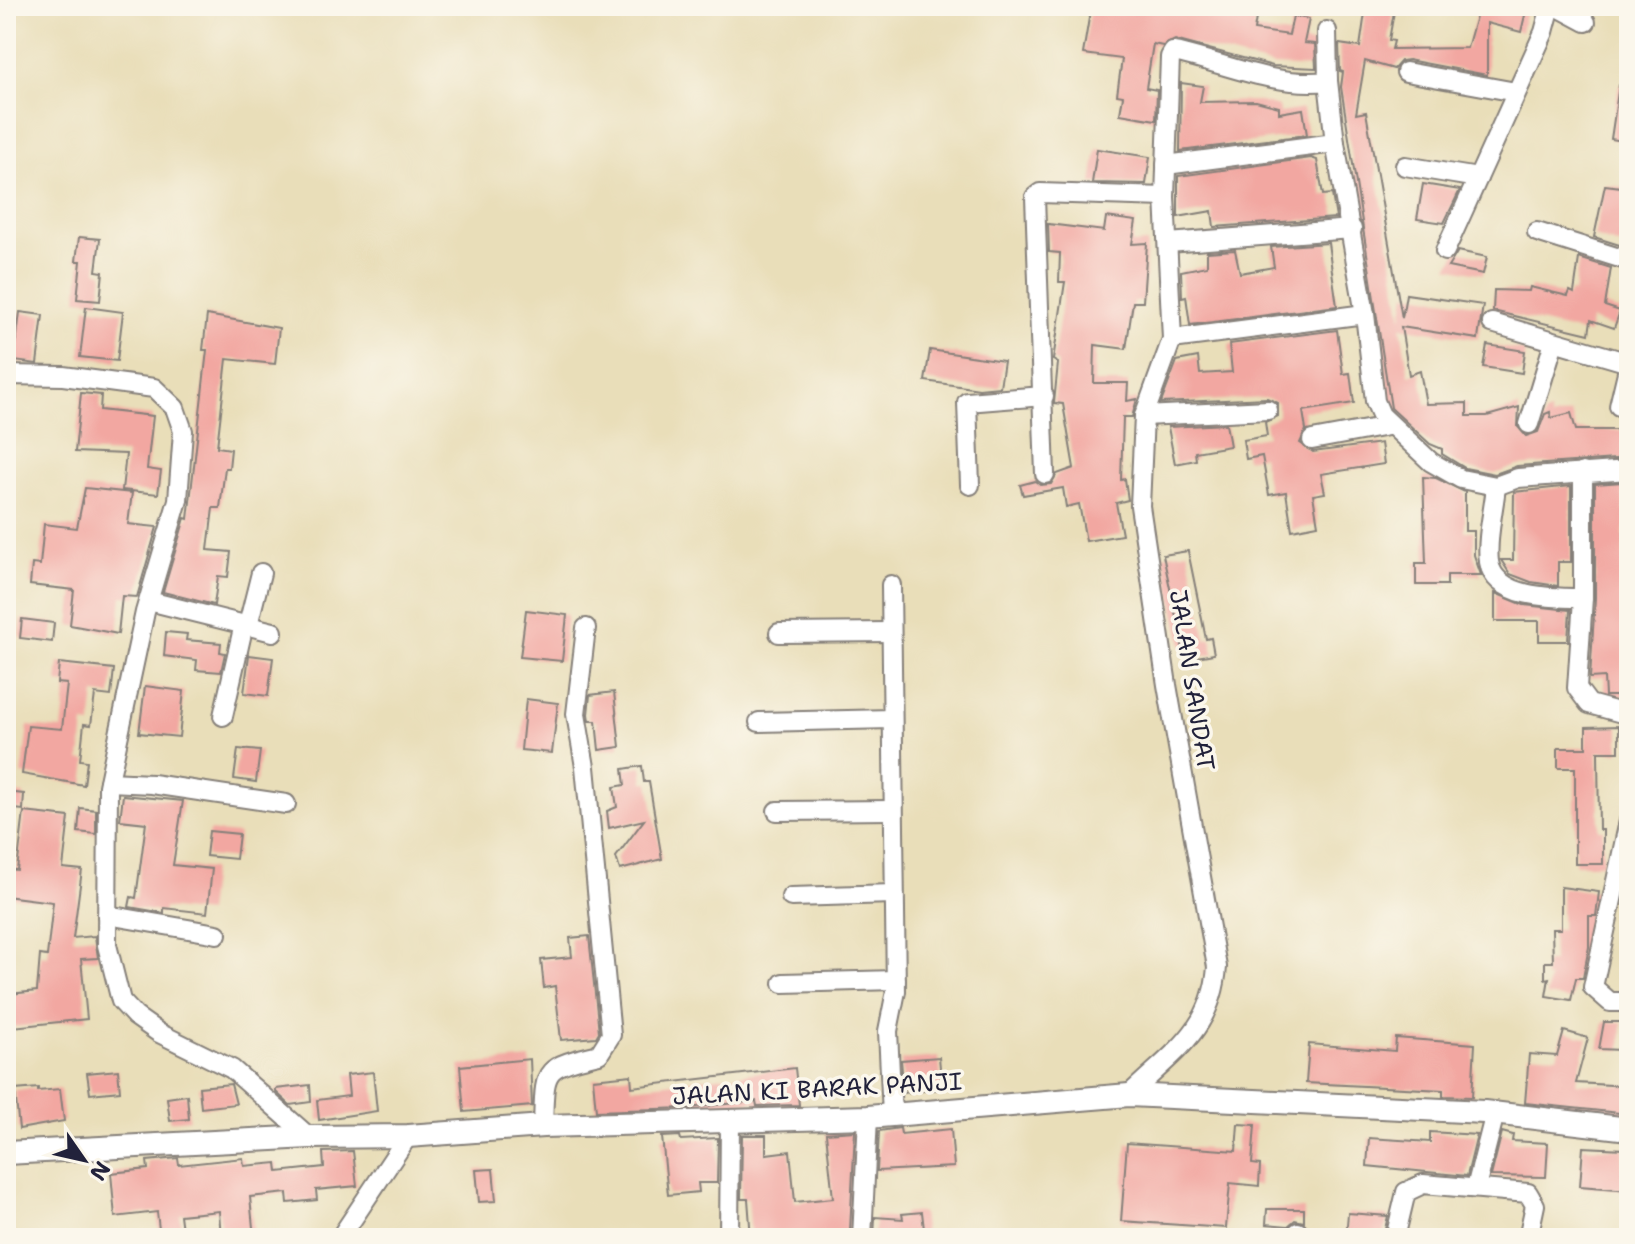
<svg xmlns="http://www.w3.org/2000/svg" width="1635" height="1244" font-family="'Shantell Sans',sans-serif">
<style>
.building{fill:#f2a7a1}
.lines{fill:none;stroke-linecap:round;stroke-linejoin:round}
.minor-casing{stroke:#86807a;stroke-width:22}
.tertiary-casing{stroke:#86807a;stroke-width:26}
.minor{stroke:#fff;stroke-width:18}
.tertiary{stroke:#fff;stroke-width:22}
.labels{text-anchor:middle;stroke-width:7;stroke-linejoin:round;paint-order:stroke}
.street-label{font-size:24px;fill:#22223b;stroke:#fbf7ec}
</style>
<rect width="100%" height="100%" fill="#fbf7ec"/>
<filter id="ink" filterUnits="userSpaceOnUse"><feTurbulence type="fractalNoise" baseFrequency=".0125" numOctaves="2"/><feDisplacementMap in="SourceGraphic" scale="16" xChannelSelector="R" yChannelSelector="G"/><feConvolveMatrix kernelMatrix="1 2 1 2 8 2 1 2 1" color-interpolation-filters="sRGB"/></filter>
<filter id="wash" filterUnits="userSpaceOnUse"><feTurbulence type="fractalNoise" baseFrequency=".006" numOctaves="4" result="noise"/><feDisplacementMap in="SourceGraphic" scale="32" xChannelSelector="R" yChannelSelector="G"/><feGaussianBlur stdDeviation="1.8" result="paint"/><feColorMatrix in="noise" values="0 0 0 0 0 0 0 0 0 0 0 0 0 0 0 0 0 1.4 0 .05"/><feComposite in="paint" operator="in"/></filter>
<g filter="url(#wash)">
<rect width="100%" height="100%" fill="#e9deb9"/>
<g id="blocks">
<g class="building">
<polygon points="1091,6 1258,6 1254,30 1289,35 1293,16 1309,19 1304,43 1315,44 1316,68 1273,66 1175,40 1163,46 1153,44 1146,88 1157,90 1156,120 1120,114 1123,96 1117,95 1122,59 1083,54"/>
<polygon points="1366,6 1395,6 1389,40 1394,41 1392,49 1467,48 1479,6 1509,6 1526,11 1521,32 1487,23 1487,75 1408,60 1401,61 1394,69 1365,61 1356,114 1366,112 1402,318 1406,294 1483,305 1478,339 1401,327 1409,375 1420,371 1426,404 1467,403 1467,416 1487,416 1519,407 1518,427 1526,436 1538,432 1545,414 1550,412 1551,418 1571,413 1576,430 1629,430 1629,458 1517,466 1495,474 1465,468 1442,454 1442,449 1430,444 1391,408 1341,87 1343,72 1340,71 1339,44 1360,47"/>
<polygon points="1181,83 1203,86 1200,102 1256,101 1279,107 1279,113 1303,109 1307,135 1180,151"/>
<polygon points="1619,85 1629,86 1629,142 1611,139"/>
<polygon points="1097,149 1150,157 1146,184 1092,183"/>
<polygon points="1311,158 1317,160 1323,195 1332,194 1336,218 1214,227 1212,211 1178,217 1178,176"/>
<polygon points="1423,184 1460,190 1444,223 1417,219"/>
<polygon points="1605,185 1629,188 1629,248 1594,237"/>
<polygon points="1106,217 1136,221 1132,244 1147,243 1143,302 1133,302 1126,349 1095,345 1094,383 1128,383 1127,401 1137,399 1132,417 1123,417 1121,480 1125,479 1128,500 1116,503 1122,535 1086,541 1079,504 1066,507 1063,488 1023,495 1020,485 1035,481 1040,485 1051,484 1057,474 1074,468 1063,404 1054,403 1058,363 1053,360 1065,282 1059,282 1060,253 1049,252 1048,224 1104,231"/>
<polygon points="79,237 100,239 96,271 103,272 100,301 77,299 81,261 76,261"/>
<polygon points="1328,243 1337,306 1190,325 1186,296 1182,297 1181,271 1207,266 1207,252 1235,250 1240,273 1274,267 1271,247"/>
<polygon points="1458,251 1487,257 1483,274 1448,267"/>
<polygon points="1579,258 1611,268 1605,306 1620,311 1614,328 1591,320 1589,334 1493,311 1494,290 1529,291 1530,287 1568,296 1570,291 1574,293"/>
<polygon points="86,307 123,312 117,361 80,357"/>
<polygon points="20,312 43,315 37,364 14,361"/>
<polygon points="207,315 279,328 275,364 227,359 217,447 231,449 229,468 225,468 220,508 213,508 208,550 231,552 228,577 218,576 214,605 163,592 185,518 188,519 207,350 203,350"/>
<polygon points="1337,330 1343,374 1350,373 1354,403 1303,411 1306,430 1300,443 1313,452 1381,443 1384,464 1321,474 1325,493 1313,495 1318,525 1292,530 1286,492 1269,495 1262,456 1246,459 1243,440 1267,436 1265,422 1278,416 1278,403 1267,398 1161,403 1177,361 1198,357 1200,374 1232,372 1229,344"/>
<polygon points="1487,345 1525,351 1522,373 1483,367"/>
<polygon points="930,350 1004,361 1000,387 979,389 925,381"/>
<polygon points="81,393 101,395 100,410 153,416 147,469 161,471 158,494 122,490 126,454 75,452"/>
<polygon points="1226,424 1230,446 1195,452 1196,460 1175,464 1168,427"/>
<polygon points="1423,477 1436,478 1465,492 1465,531 1474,531 1474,555 1481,575 1447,575 1447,585 1416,585 1416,563 1426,563"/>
<polygon points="1623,482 1624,511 1629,511 1629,528 1624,528 1623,600 1624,631 1629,631 1629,696 1605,696 1604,677 1590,678 1595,598 1595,484"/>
<polygon points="1571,486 1571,562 1558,562 1558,586 1531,582 1510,574 1501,560 1513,560 1514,492"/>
<polygon points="85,488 132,493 128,524 157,527 137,597 122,596 118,634 70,625 74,590 30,585 32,564 40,565 44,524 77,528"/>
<polygon points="1188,551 1206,639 1211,638 1214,654 1185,659 1163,555"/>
<polygon points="1495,593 1524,605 1570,610 1568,641 1539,641 1539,621 1495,621"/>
<polygon points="526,610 567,615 562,661 520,657"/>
<polygon points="22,619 54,623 52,642 20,638"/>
<polygon points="166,632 187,634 186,640 221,643 220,652 225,653 221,672 196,670 197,660 164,656"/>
<polygon points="249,655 273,658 268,696 244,693"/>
<polygon points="59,663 114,669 111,696 95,694 91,725 84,724 80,760 87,761 84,785 22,774 28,726 62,729 67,684 57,683"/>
<polygon points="145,686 184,691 179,737 139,733"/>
<polygon points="614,692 620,747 599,750 596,721 589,721 588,714 590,695"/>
<polygon points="526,699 558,703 552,753 521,750"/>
<polygon points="1619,726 1619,752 1598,752 1599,830 1603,830 1603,864 1575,864 1575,768 1558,768 1558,748 1586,748 1586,727"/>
<polygon points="238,749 260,751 256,782 234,779"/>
<polygon points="642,766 644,782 649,782 662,859 620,870 616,857 644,820 609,828 607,811 617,807 614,787 625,785 623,769"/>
<polygon points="6,792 24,794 23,810 6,808"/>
<polygon points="123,795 183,801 173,865 212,869 207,913 164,908 164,913 129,907 131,897 136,898 146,823 120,820"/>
<polygon points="80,808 96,810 96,834 78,832"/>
<polygon points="24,812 69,817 63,868 82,870 73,938 95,936 98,958 81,959 87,1019 13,1027 10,994 37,991 40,955 47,956 53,902 6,896 6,869 17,870"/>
<polygon points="209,831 239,834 236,859 206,856"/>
<polygon points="1561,887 1599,892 1596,916 1589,916 1589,947 1583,978 1576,978 1571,1000 1546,996 1549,978 1545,979 1545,962 1553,962 1552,929 1561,929"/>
<polygon points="589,936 599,1032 596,1037 561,1040 555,986 544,988 541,960 572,957 570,938"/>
<polygon points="1604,1022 1622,1022 1621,1050 1599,1049"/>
<polygon points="1564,1031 1588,1038 1576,1083 1629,1086 1629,1114 1525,1103 1529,1054 1557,1056"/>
<polygon points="1396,1038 1475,1044 1472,1097 1443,1096 1443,1090 1306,1083 1309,1044 1395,1051"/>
<polygon points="939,1057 942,1089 904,1093 901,1060"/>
<polygon points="530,1059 532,1106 464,1112 460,1066"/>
<polygon points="795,1068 799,1105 757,1106 756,1101 687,1108 596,1111 593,1079 631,1075 632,1087"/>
<polygon points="118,1070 120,1091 90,1094 87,1073"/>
<polygon points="373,1072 377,1111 319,1120 317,1100 349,1096 347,1075"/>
<polygon points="231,1084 236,1104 201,1108 199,1087"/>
<polygon points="310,1085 311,1102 290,1105 276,1092 276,1089"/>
<polygon points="38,1088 38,1091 60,1089 64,1121 19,1129 15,1090"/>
<polygon points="187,1095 189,1119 170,1121 167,1098"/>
<polygon points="1238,1124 1255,1125 1252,1164 1260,1165 1259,1186 1230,1183 1226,1228 1121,1221 1127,1143 1236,1151"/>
<polygon points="900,1128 901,1134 951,1129 954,1167 877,1171 879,1131"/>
<polygon points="855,1131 850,1231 793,1238 751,1238 748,1199 741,1199 742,1135 766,1135 766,1154 790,1151 795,1202 833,1198 826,1133"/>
<polygon points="1430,1132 1477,1135 1467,1176 1367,1166 1369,1138 1430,1142"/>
<polygon points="1502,1132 1513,1135 1512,1141 1548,1143 1546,1177 1491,1176"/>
<polygon points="680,1136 681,1140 718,1138 717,1183 698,1183 699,1192 668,1195 662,1137"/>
<polygon points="1583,1147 1624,1149 1622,1171 1629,1172 1629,1190 1580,1186"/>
<polygon points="353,1151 357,1186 316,1190 317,1200 288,1203 287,1193 250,1197 254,1238 221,1238 219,1211 180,1215 183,1238 160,1238 157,1212 115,1217 111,1173 148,1169 147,1161 178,1158 179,1165 243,1158 244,1166 277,1163 278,1172 324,1167 323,1152"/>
<polygon points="493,1169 496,1201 479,1202 476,1170"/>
<polygon points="1267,1209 1304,1209 1304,1222 1295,1220 1288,1226 1266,1224"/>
<polygon points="922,1212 925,1238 874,1238 875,1217 903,1219 902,1214"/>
<polygon points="1348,1213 1388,1216 1383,1238 1346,1238"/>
</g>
</g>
</g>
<g filter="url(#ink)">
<use href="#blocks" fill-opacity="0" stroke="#86807a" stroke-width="2"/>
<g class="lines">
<defs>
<g id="minor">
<polyline points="1556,6 1586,22"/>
<polyline points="1327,31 1328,81 1335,143 1365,314 1375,401 1381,415 1431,462 1461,479 1496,486 1518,478 1629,470"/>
<polyline points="1406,72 1516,92"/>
<polyline points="1166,165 1335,143"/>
<polyline points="1405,166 1478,178"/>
<polyline points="1537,232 1629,261"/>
<polyline points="1168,243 1352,229"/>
<polyline points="1445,251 1544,32 1551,6"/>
<polyline points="1492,323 1629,363"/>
<polyline points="1172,339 1365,314"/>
<polyline points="6,375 63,376 154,388 175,408 183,431 178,500 145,612 108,786 107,945 121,1001 135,1016 159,1033 232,1069 309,1137"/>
<polyline points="1619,406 1629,364"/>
<polyline points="1144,416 1268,410"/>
<polyline points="1529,424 1554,342"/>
<polyline points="1312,440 1388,426"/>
<polyline points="1583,472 1583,598 1577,688 1589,704 1629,715"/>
<polyline points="1045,474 1035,197 1040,193 1165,197"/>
<polyline points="970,485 967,402 1044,396"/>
<path d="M1496,486C1494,509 1486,538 1489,562C1495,599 1555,598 1583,598"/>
<polyline points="891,585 896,991 888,1031 892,1115"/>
<polyline points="149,601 273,632"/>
<polyline points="248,625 261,573"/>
<polyline points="779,633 891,632"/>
<polyline points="223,716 244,624"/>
<polyline points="759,722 892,719"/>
<polyline points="109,782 152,784 286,804"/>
<polyline points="777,811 893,810"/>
<polyline points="1629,821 1593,987 1610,1002 1629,1002"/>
<polyline points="791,897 894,894"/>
<polyline points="107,915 217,934"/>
<polyline points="783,983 896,980"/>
<path d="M1129,1095C1172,1053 1212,1031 1217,967L1167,685L1140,506L1144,416L1172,339L1165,197L1170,57L1173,52L1179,53C1229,65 1276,87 1328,81"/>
<path d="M543,1126C545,1068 541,1068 599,1054L611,1035L585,767L576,714L586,628"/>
<polyline points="1476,1188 1495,1113"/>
<polyline points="340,1238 408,1136"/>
<polyline points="729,1238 730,1121"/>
<polyline points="862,1238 868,1117"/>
<polyline points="1296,1238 1298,1232"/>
<polyline points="1395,1238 1406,1192 1423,1184 1528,1193 1535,1205 1528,1238"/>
</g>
<polyline id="tertiary" points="6,1153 309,1137 408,1136 543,1126 868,1117 1129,1095 1484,1112 1629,1129"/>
</defs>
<use href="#minor" class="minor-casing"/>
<use href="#tertiary" class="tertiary-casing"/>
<use href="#minor" class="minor"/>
<use href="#tertiary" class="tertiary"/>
</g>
</g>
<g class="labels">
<g class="street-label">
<text transform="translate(1192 680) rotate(81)" y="8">JALAN SANDAT</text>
<text transform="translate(817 1089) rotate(-3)" y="8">JALAN KI BARAK PANJI</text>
</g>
</g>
<rect width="1635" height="1244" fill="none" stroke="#fbf7ec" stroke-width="32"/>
<g transform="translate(84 1160) rotate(124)" stroke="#fbf7ec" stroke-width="6" paint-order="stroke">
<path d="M0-6L14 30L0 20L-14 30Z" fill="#22223b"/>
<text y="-12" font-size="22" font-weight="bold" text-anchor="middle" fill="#22223b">N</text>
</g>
</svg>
